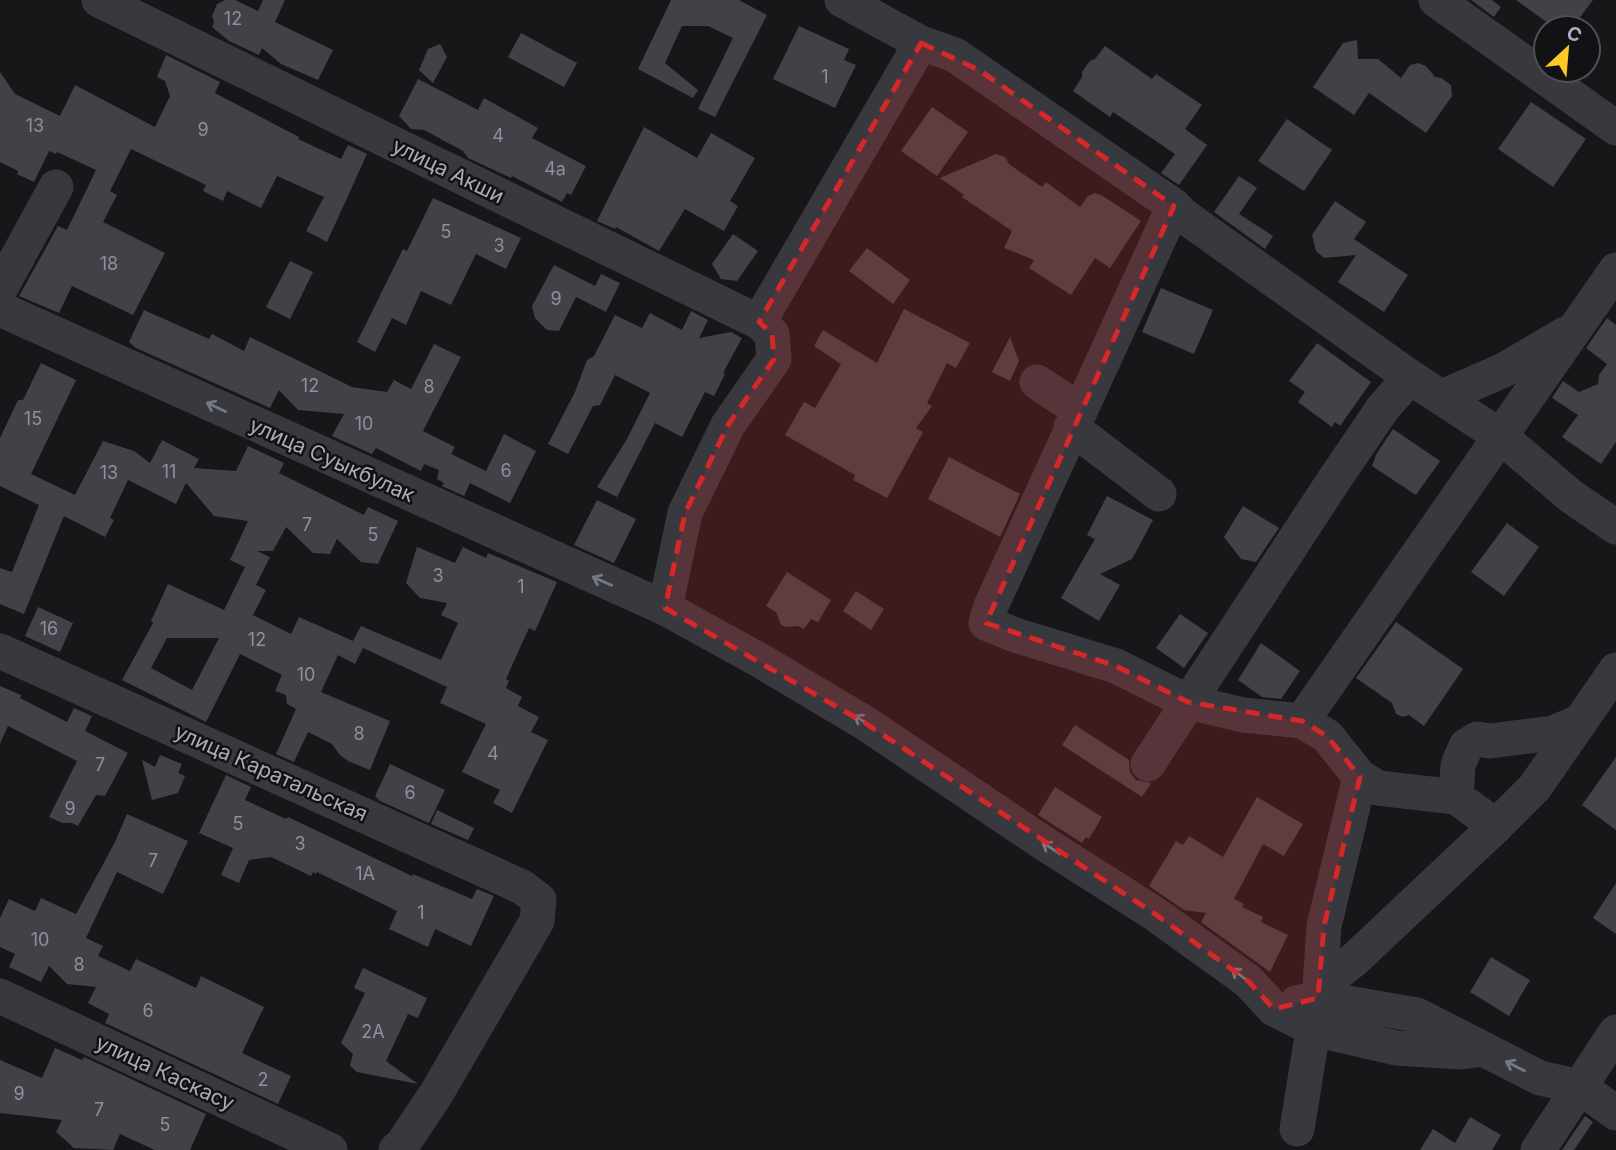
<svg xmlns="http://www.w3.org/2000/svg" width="1616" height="1150" font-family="Inter,sans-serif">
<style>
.building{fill:#414147;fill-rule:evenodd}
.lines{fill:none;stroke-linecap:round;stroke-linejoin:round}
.minor{stroke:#38383f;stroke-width:35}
.oneway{stroke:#767883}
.marked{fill:#d62828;fill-opacity:0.2;stroke:#d62828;stroke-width:5;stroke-dasharray:14 9;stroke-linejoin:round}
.labels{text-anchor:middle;stroke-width:5;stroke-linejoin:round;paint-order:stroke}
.number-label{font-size:18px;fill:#8e919d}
.street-label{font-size:21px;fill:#a8acba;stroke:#121214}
</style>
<rect width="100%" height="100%" fill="#171719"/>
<g class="building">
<polygon points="225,0 235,0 258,11 263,0 285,0 275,22 333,50 318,80 281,64 262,48 259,55 229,41 212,27 214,22 212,16 217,4"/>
<polygon points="671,0 739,0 767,15 715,117 698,109 733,38 708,26 682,26 665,63 698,90 693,98 638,69"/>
<polygon points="1471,0 1492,0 1501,7 1494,17"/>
<polygon points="1516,0 1593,0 1572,28 1555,28"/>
<polygon points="799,26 849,49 844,60 856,65 835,108 773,79"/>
<polygon points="521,33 577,63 564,87 508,57"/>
<polygon points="1357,40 1358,59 1378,59 1401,78 1410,65 1418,63 1426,66 1435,77 1441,78 1451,85 1452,96 1426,133 1369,93 1354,115 1313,87 1343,43"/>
<polygon points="440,44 447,57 433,83 419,70 428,49"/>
<polygon points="1105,46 1152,79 1156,74 1202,105 1185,129 1207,145 1179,185 1161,173 1175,154 1113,112 1110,117 1073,91 1082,77 1082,72 1090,61 1095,59"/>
<polygon points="166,55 220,82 215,93 299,137 298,139 341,159 348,145 367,154 327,242 306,231 324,197 277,176 261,208 227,191 223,201 203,191 206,185 131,149 110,191 117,195 103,222 165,253 133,315 72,286 59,313 19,296 58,226 67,230 96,170 57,152 56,154 49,151 34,182 17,174 18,171 0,162 0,72 15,94 60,116 75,85 155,127 170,96 165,81 157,77"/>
<polygon points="418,79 478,110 484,98 538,128 532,138 586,166 571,195 567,193 562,202 512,176 511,178 468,158 463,151 424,130 411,129 399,116"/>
<polygon points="1531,102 1586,139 1553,187 1498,149"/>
<polygon points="932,107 968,132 937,176 901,151"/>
<polygon points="1287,119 1332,150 1304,191 1258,161"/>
<polygon points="644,127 697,158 711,133 755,158 730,201 738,206 724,231 685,209 659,251 616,227 615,229 597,221"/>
<polygon points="996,154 1005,157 1009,164 1042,187 1046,182 1080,207 1088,196 1095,193 1103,196 1141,221 1110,268 1095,258 1071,295 1029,268 1034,260 1004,248 1012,231 962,197 964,195 940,178"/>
<polygon points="1239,176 1257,188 1239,214 1273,236 1265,249 1214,212"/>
<polygon points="433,198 521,238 506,269 476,254 451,305 421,291 406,325 392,318 375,352 357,342 403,249 407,251"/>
<polygon points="1335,201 1366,222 1354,239 1408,275 1384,312 1338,282 1356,255 1324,258 1316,251 1312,235"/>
<polygon points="733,234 758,251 737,281 721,279 712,264"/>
<polygon points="867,248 910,280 893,304 849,271"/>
<polygon points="290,261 313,272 290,319 266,307"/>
<polygon points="554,265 595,286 601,274 620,283 606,312 576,297 559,331 547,330 535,318 532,306"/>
<polygon points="1161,288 1213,310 1194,354 1142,332"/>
<polygon points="904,309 970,343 956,368 947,363 927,403 932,406 916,428 923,432 887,498 853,480 855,475 785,435 804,402 815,408 841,364 814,346 823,330 877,363"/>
<polygon points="144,310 209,339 212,334 244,351 250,337 352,387 387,392 394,380 411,389 434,344 461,357 423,431 455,447 451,454 486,471 504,434 536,451 510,503 470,483 464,496 442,486 444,483 437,479 439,470 424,464 421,471 376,448 372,454 332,436 344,414 298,410 279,390 270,408 136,348 129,342"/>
<polygon points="691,311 708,320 699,338 731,332 742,338 723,373 725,374 714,396 705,392 682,437 655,423 617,497 597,487 627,439 650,393 615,375 600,405 593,406 568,454 548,444 575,392 587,360 594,356 615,315 642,328 650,313 682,330"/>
<polygon points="1607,318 1616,325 1616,442 1601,464 1562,437 1578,415 1552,398 1563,381 1579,392 1598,384 1599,375 1607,364 1586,348"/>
<polygon points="1010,337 1019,361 1010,381 992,372"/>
<polygon points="1317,343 1371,382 1340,426 1335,422 1332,427 1298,402 1305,392 1289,381"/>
<path d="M41,363L76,380L31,474L75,495L103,441L134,451L150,463L162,440L199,459L194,468L236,471L248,446L284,463L279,473L364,515L368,507L398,521L378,564L361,562L337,539L330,554L313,553L286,527L273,551H257L270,557L256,585L266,590L253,615L291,634L299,617L353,641L361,626L441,660L458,623L441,615L447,603L420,598L406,583L417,547L455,563L463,547L486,558L488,553L557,582L535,631L529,628L506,679L509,681L506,688L522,697L518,706L539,717L531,732L548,740L512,813L493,803L500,790L462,772L486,724L440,703L447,687L363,648L355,664L338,655L321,692L390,721L370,770L348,761L340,755L332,744L308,732L294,762L276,754L296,709L287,704L286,695L275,691L282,675L240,654L206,722L122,680L153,623L151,621L168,584L224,610L245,567L230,560L248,521L214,516L186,483L176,504L128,480L110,518L114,520L105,537L64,516L24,614L0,604V568L12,572L39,505L0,486V438L18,400H23ZM167,638H219L192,690L151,668Z"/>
<polygon points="1393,429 1440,461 1416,495 1372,466 1377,453"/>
<polygon points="949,457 1020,494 1000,537 928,499"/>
<polygon points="1107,496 1153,520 1132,559 1100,574 1120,585 1099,621 1061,598 1095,539 1087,535"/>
<polygon points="597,500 636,519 614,563 574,545"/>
<polygon points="1243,506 1279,528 1256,562 1241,559 1224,537"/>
<polygon points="1507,523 1539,547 1504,596 1471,572"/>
<polygon points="787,572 831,600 818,622 811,619 804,629 798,626 786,627 781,625 776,612 766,606"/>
<polygon points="856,591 884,609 871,630 843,611"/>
<polygon points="38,607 73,623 60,652 25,636"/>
<polygon points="1180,614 1208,633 1184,668 1156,648"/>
<polygon points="1396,622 1463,669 1424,726 1409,715 1403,717 1396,714 1392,703 1356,678"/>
<polygon points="1261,643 1300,671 1281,699 1262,697 1238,680"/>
<polygon points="0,686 21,695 20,698 67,722 74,708 92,716 85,731 128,753 105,796 96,795 78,826 72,823 62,823 49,817 77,761 8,726 0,744"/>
<polygon points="1075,725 1129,760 1130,772 1136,780 1151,783 1142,797 1062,745"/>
<polygon points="160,755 182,764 178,773 185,776 178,793 152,800 142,760 155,767"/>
<polygon points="1616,757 1616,830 1582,805"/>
<polygon points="390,764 445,790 429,823 380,801 375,796"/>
<polygon points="226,775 251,787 245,800 286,819 288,817 412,876 413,874 472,899 477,889 494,896 471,946 435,929 428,947 389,929 397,911 317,872 316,874 313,872 311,876 271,857 249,860 239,883 221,875 233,848 199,833"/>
<polygon points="1055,787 1102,817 1089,839 1086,837 1082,843 1038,815"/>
<polygon points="1257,797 1303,824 1284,856 1263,844 1234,899 1244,904 1242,907 1263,917 1261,922 1288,935 1270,972 1201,922 1206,913 1184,910 1149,886 1176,841 1183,845 1189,836 1223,857"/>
<polygon points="437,810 474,828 468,840 431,824"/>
<polygon points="127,814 188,841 163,894 117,872 86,938 103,946 98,956 130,971 136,959 196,988 201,976 264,1007 242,1053 291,1076 278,1104 105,1023 109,1014 88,1003 96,987 67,984 49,966 41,982 9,967 15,954 0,947 0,918 9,899 35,911 41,898 76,914 114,844"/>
<polygon points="1616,883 1616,934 1593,918"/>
<polygon points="1491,957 1530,980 1509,1016 1470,992"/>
<polygon points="363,968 427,998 418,1018 408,1014 386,1061 418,1084 357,1072 350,1066 353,1054 341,1043 365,993 354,988"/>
<polygon points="55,1048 82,1060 84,1057 206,1114 190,1150 155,1150 120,1134 113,1150 74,1148 56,1132 62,1120 0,1113 0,1060 42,1078"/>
<polygon points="1585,1116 1593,1122 1574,1150 1562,1150"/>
<polygon points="1470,1117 1501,1135 1492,1150 1420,1150 1433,1129 1455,1143"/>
</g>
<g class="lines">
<g class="minor">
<polyline points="99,0 759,322 772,334 774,359 728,425 685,513 665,608"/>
<polyline points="842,0 921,43 955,55 1174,206 1184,216 1410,377 1500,436 1572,497 1616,527"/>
<polyline points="1436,0 1616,128"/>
<polyline points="1174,206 991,606 986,623 1015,635 1116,666 1188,702 1243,715 1302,721 1327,736 1360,777 1378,788 1456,797 1496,826"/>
<polyline points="0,289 56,187"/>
<polyline points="0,309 665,608 761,661 865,723 1045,844 1155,914 1248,981 1274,1009 1314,1029 1396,1048 1461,1052 1483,1049"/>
<polyline points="759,322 921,43"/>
<polyline points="1037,382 1079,410"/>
<polyline points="1442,397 1504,370 1565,334"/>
<polyline points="1071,427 1159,494"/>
<polyline points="0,651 522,887 539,900 537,921 436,1094 402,1145 396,1150"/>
<polyline points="1302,721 1616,270"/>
<polyline points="1148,764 1332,483 1383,408 1410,377"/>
<polyline points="1456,797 1458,765 1466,746 1477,739 1490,741 1553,733 1579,722"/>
<polyline points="1320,987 1324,926 1360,777"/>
<polyline points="0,996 330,1150"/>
<polyline points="1296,1003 1318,998 1417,1015 1540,1078 1580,1087 1616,1113"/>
<polyline points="1297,1129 1320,987 1356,958 1496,826 1535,787 1616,670"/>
<polyline points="1538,1150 1616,1032"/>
</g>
</g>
<defs><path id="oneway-shaft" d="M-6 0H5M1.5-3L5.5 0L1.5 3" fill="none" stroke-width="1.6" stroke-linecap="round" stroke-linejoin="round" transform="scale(1.75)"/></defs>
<g class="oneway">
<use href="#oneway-shaft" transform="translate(216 407) rotate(-155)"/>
<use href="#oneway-shaft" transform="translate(602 581) rotate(-156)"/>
<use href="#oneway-shaft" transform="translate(863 721) rotate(-148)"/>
<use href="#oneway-shaft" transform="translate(1051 848) rotate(-147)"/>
<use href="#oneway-shaft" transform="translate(1240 975) rotate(-143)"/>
<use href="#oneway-shaft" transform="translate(1515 1066) rotate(-153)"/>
</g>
<path class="marked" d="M921,43L979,70L1174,206L986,623L1116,666L1188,702L1302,721L1327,736L1360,777L1324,926L1318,998L1274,1009L1248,981L1155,914L865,723L665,608L685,513L728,425L774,359L772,334L759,322Z"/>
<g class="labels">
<g class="number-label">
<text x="233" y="25">12</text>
<text x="825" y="83">1</text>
<text x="35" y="132">13</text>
<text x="203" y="136">9</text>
<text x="498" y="142">4</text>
<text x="555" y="175">4а</text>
<text x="446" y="238">5</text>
<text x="499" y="252">3</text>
<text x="109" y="270">18</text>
<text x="556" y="305">9</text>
<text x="310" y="392">12</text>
<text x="429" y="393">8</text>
<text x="33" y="425">15</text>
<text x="364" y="430">10</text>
<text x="506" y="477">6</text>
<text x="169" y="478">11</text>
<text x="109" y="479">13</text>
<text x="307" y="531">7</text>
<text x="373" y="541">5</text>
<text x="438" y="582">3</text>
<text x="521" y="593">1</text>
<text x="49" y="635">16</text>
<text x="257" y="646">12</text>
<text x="306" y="681">10</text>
<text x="359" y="740">8</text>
<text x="493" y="760">4</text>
<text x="100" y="771">7</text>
<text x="410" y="799">6</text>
<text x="70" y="815">9</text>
<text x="238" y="830">5</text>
<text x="300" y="850">3</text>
<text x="153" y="867">7</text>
<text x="365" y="880">1А</text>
<text x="421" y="919">1</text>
<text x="40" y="946">10</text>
<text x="79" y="971">8</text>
<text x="148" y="1017">6</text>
<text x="373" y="1038">2А</text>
<text x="263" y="1086">2</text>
<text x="19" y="1100">9</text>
<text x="99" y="1116">7</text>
<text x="165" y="1131">5</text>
</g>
<g class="street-label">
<text transform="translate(448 171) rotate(26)" y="7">улица Акши</text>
<text transform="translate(332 460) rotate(24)" y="7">улица Суыкбулак</text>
<text transform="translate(271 773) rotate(24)" y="7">улица Каратальская</text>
<text transform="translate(165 1073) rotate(25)" y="7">улица Каскасу</text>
</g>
</g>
<g transform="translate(1567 49) rotate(26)"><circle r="33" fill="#121214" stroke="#4e5056" stroke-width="2"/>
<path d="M0-5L12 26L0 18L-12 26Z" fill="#ffc829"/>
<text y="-10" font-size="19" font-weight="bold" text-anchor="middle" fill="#a8acba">С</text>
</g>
</svg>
